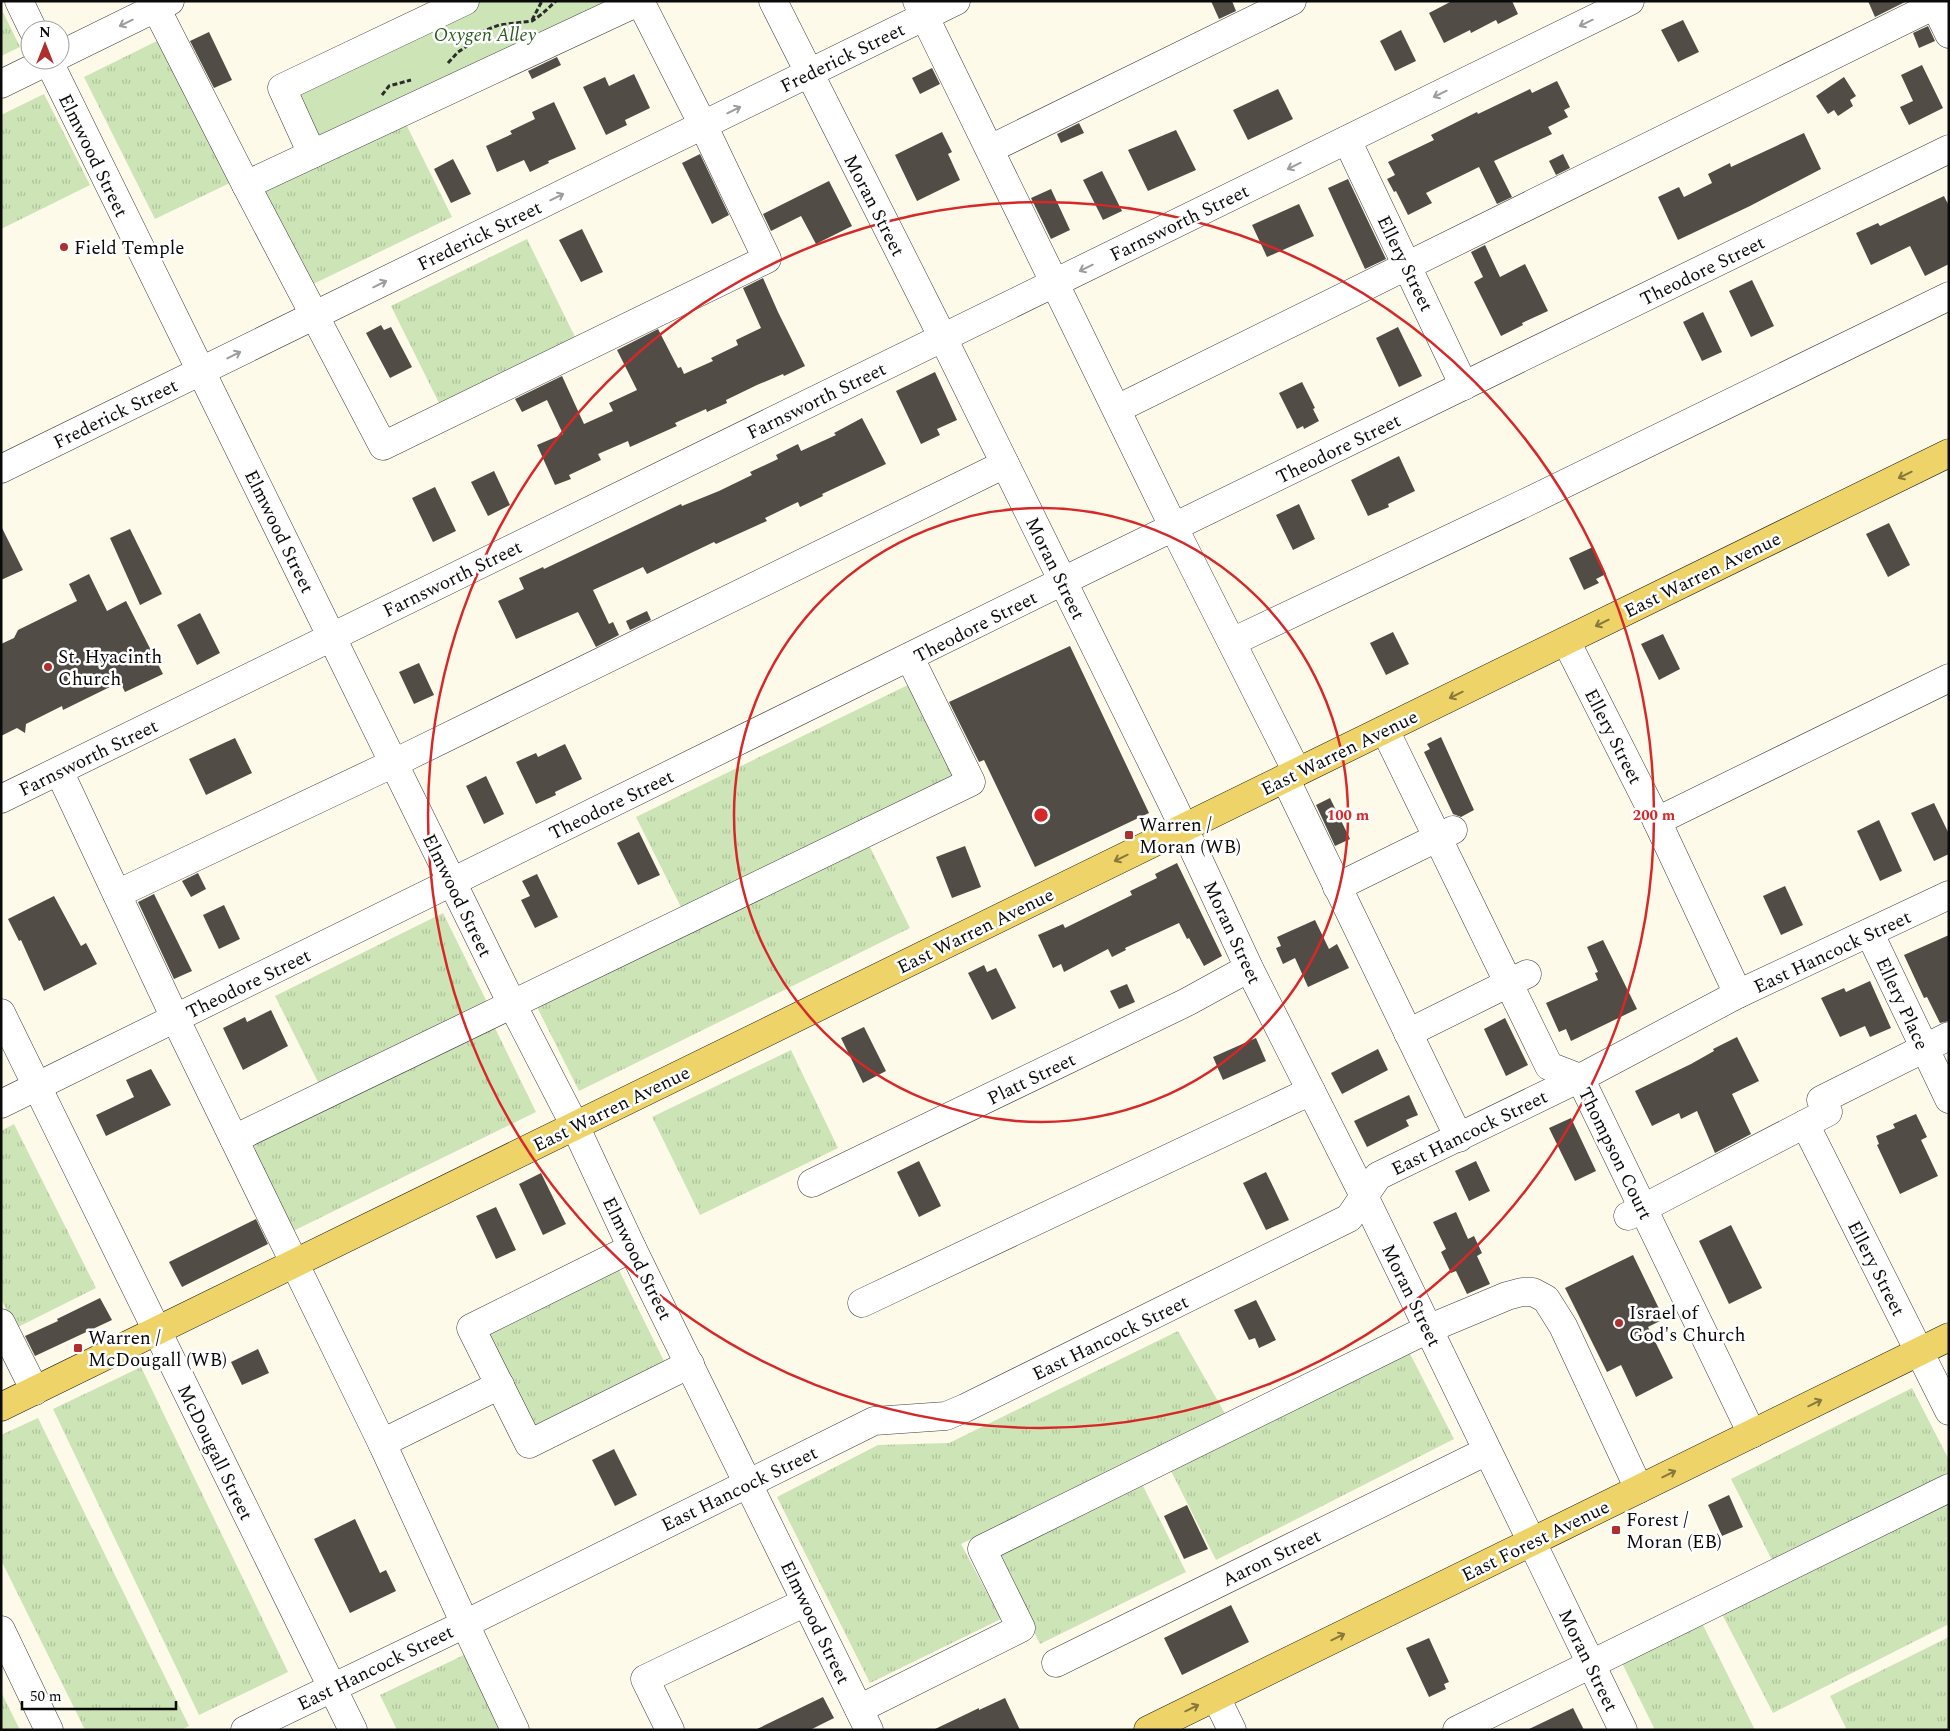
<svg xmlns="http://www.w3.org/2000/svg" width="1950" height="1731" font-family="Spectral,serif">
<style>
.grass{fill:url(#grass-tufts)}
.park{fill:#cce4b6}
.building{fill:#524c47}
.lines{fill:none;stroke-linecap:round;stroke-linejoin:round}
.minor-casing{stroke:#3d3d3d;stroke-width:29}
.major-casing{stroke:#1b1b1b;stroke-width:29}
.path{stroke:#2c2c2c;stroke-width:3;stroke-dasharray:5 2.5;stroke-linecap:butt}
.minor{stroke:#fff;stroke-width:28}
.major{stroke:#eed368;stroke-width:28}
.oneway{stroke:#9d9d9d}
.oneway2{stroke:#87793e}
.ring{fill:none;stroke:#d62828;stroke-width:2.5}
.poi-dot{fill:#af2e2e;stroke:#fff;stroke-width:2}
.labels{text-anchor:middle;stroke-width:5;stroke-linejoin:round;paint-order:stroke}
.park-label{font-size:19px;font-style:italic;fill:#2a5c20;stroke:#fff}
.street-label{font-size:19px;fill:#0a0a0a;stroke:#fff}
.poi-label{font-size:19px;fill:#0a0a0a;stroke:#fff;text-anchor:start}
.centre{fill:#d62828;stroke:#fff;stroke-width:2.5}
.ring-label{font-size:15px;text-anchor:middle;font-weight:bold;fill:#d62828;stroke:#fff;stroke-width:5;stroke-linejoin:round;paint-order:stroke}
</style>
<defs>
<pattern id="grass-tufts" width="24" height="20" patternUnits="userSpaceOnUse" patternTransform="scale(1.25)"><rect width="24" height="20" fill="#cce4b6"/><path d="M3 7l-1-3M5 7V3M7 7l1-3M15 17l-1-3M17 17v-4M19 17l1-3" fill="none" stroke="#aec29b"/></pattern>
</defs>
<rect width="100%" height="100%" fill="#fdfae9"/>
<g class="grass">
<polygon points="1,8 20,47 1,56"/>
<polygon points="163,38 234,181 155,219 84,77"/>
<polygon points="44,94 90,185 1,229 1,115"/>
<polygon points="404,120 452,217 309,286 262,188"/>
<polygon points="527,239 576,339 440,405 391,306"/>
<polygon points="910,684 956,777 683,911 636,817"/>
<polygon points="866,839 910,928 579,1091 534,1001"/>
<polygon points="443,913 487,1002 319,1084 275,996"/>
<polygon points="492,1022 536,1112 287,1234 243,1144"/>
<polygon points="791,1050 838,1148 700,1215 652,1117"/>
<polygon points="14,1124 96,1288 16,1328 1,1299 1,1131"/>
<polygon points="618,1268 664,1361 531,1427 485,1333"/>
<polygon points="1178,1331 1227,1417 961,1544 1001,1619 870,1683 777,1497 878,1445 949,1443"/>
<polygon points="1408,1350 1454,1439 1216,1560 1171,1471"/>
<polygon points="141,1367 288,1672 199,1715 53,1409"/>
<polygon points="1912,1388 1949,1460 1949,1475 1774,1564 1731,1479"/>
<polygon points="38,1418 189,1726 181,1730 85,1730 1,1560 1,1435"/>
<polygon points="1143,1486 1186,1572 1040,1644 997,1557"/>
<polygon points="1949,1496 1949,1624 1773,1713 1721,1612"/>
<polygon points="1700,1619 1755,1730 1655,1730 1620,1659"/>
<polygon points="1949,1637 1949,1730 1847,1730 1830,1696"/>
<polygon points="468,1653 505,1730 397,1730 380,1695"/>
<polygon points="1,1692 20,1730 1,1730"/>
</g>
<polygon class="park" points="478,1 630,1 317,149 289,91"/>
<g class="building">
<polygon points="1211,1 1232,1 1236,11 1219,19"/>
<polygon points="1452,1 1512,1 1518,14 1498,24 1496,20 1471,33 1470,30 1444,43 1429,13"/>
<polygon points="1868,1 1907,1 1875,17"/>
<polygon points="1683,20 1699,52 1678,62 1661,30"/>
<polygon points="1928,26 1935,41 1919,48 1913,33"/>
<polygon points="1401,30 1416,61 1395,71 1380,41"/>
<polygon points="209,32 232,80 214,88 190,41"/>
<polygon points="557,57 561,65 532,79 528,71"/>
<polygon points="1922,65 1943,108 1909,125 1900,107 1913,101 1901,75"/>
<polygon points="932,68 940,84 920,94 912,78"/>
<polygon points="634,74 650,108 625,120 627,125 606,135 583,87 605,77 609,86"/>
<polygon points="1844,77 1856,96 1850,100 1853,106 1838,116 1834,110 1828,114 1816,96"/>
<polygon points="1557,81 1570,107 1564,110 1568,117 1548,127 1552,134 1494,161 1512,197 1497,204 1479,167 1426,193 1432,203 1408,215 1396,191 1394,192 1387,179 1395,175 1388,162 1434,140 1431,135 1477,112 1478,114 1530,89 1532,93"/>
<polygon points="1278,89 1293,119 1248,140 1233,110"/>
<polygon points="554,102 576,149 548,161 549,163 530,172 524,160 497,172 486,146 512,134 510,131 535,119 532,112"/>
<polygon points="1079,123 1084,133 1061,143 1057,134"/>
<polygon points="1176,130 1196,170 1148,191 1128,150"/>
<polygon points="942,132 952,152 948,154 960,180 917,201 895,155"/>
<polygon points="1804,133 1821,169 1750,206 1678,240 1658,197 1679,187 1684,197 1712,183 1708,174 1730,163 1731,167"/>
<polygon points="700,154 729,215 712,224 682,163"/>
<polygon points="1563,154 1570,168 1556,175 1549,161"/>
<polygon points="453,159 471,194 451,203 434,169"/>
<polygon points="1102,171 1122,211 1103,220 1083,180"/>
<polygon points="1348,179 1386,259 1365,269 1328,188"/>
<polygon points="829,181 852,226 816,244 801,216 771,231 763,214"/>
<polygon points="1051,189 1070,230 1051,239 1031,198"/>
<polygon points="1944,196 1949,206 1949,264 1925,276 1910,246 1871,265 1856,233 1878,223 1880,226"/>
<polygon points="1299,204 1314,236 1267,257 1252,225"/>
<polygon points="582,229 603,272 581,282 559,240"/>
<polygon points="1485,245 1500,277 1525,264 1548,311 1522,323 1523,325 1501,336 1474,282 1483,277 1471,252"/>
<polygon points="763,278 778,312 805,366 784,376 783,374 757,385 726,400 727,403 707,412 706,409 675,423 677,426 630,447 628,441 598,454 601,460 569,475 571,479 555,485 537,445 563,434 547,400 522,412 515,399 562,376 584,424 613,411 609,403 637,390 617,350 658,329 678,368 681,367 684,374 713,361 711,358 738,345 736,340 761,328 743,288"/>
<polygon points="1752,280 1774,326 1751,337 1729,291"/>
<polygon points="1703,312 1722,352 1702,361 1683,322"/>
<polygon points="381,325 384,330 391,327 412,367 390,378 366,333"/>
<polygon points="1398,327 1422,376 1399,387 1376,338"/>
<polygon points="935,372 957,420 937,429 940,435 921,444 896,391"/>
<polygon points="1302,382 1315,408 1313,409 1319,421 1304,429 1303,426 1297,429 1279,393"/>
<polygon points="862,418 886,464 822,494 823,496 800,507 798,502 765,518 767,521 716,544 714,542 647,574 643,567 593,590 609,624 613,622 619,635 596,647 578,612 516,639 498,601 524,589 519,578 543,567 544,569 681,504 682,506 719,491 752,475 750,472 778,459 776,455 798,444 801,451 836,435 834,433"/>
<polygon points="1399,456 1415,491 1388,504 1389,507 1368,516 1351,480"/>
<polygon points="494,471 510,505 488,516 471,482"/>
<polygon points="435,487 456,531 433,542 412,498"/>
<polygon points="1299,504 1315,539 1293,550 1276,515"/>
<polygon points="1889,523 1910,565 1888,577 1866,534"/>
<polygon points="1,526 23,570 1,580"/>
<polygon points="130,529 162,594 140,605 110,538"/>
<polygon points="1593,547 1606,574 1596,579 1599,583 1584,590 1569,558"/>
<polygon points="89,574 107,611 126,601 163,674 125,692 120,682 63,710 62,706 26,724 25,733 17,728 1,736 1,644 14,638 18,630 77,601 69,584"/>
<polygon points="647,611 651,620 630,630 626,621"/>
<polygon points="200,613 220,653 197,665 177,625"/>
<polygon points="1393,632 1409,664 1386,675 1370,643"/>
<polygon points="1663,634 1680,669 1659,680 1641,644"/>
<polygon points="1070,646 1149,813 1035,867 984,760 979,762 949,702"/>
<polygon points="419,663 434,695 414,704 399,672"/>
<polygon points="1441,737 1474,810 1461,817 1453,814 1424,752 1430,749 1427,744"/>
<polygon points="235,738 252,773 206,795 189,759"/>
<polygon points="565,744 582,779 555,792 556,795 536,804 516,762 536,753 538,757"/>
<polygon points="486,776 504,814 484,824 466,786"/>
<polygon points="1330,798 1350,839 1335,846 1316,805"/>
<polygon points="1934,803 1949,834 1949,854 1934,861 1911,813"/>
<polygon points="1879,820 1902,871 1880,881 1857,831"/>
<polygon points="639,832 660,875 638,885 617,843"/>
<polygon points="965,846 981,887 952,898 936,857"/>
<polygon points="1177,863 1222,956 1204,966 1189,938 1187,939 1179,923 1125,948 1126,950 1112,957 1108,949 1064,972 1061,964 1053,968 1038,935 1063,924 1065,928 1132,895 1130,891 1157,878 1155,874"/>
<polygon points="198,873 206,889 191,897 182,881"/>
<polygon points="537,874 558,917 535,928 521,900 530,896 522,881"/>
<polygon points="1785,886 1803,925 1781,935 1763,896"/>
<polygon points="154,894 192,971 174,979 138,902"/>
<polygon points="54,896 81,946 86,943 97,964 44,991 21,940 19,941 8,919"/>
<polygon points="224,905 240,939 219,949 203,915"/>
<polygon points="1315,920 1329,949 1337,944 1349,968 1308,987 1295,958 1283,964 1276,948 1281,946 1277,937"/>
<polygon points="1949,935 1949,1021 1940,1023 1927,997 1924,998 1904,955"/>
<polygon points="1603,940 1637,1009 1571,1041 1566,1029 1559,1032 1546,1003 1598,980 1595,973 1598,972 1587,947"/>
<polygon points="984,965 987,972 996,968 1016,1008 992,1020 968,973"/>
<polygon points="1870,981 1891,1028 1870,1037 1865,1026 1840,1037 1821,998 1844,988 1846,992"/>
<polygon points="1127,984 1135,1002 1119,1009 1110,991"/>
<polygon points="271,1010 288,1046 243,1070 223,1028 245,1017 247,1022"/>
<polygon points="1505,1018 1528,1065 1506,1076 1484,1029"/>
<polygon points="864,1027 886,1071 863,1083 841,1038"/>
<polygon points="1737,1037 1759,1081 1732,1094 1751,1134 1715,1153 1697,1111 1681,1119 1679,1113 1652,1126 1635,1091 1691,1064 1714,1051 1713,1049"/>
<polygon points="1256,1038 1266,1061 1223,1080 1213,1057"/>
<polygon points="1378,1049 1388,1070 1342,1094 1331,1073"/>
<polygon points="151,1069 171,1105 106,1136 96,1115 134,1097 126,1080"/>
<polygon points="1409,1095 1418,1115 1406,1120 1409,1126 1367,1147 1354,1121"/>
<polygon points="1916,1114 1927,1137 1921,1140 1938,1176 1900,1194 1877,1145 1879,1144 1876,1136 1895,1128 1893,1124"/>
<polygon points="1571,1118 1596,1171 1575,1181 1549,1128"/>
<polygon points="919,1161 941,1206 919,1217 897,1172"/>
<polygon points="1476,1161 1490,1191 1469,1201 1455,1171"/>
<polygon points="1266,1172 1289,1220 1266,1230 1243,1183"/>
<polygon points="541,1173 566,1224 543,1235 519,1184"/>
<polygon points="496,1207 516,1250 496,1259 476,1216"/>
<polygon points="1456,1212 1468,1239 1474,1236 1482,1253 1477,1256 1490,1284 1467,1294 1456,1271 1451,1273 1441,1252 1446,1249 1433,1222"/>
<polygon points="256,1219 268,1244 182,1287 169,1262"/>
<polygon points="1731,1225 1762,1288 1729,1304 1699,1241"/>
<polygon points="1633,1255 1664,1319 1648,1327 1673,1378 1636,1397 1621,1365 1607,1372 1565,1288"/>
<polygon points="100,1298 112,1320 35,1356 25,1336 58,1321 57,1319"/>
<polygon points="1256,1300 1276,1340 1259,1348 1255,1338 1249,1340 1234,1310"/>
<polygon points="258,1349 269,1373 242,1385 231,1362"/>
<polygon points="614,1449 637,1495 615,1506 592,1460"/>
<polygon points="1729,1495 1743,1527 1722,1536 1708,1505"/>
<polygon points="1187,1505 1208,1549 1184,1559 1164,1516"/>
<polygon points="355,1519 380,1573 386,1570 396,1591 350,1613 314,1539"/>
<polygon points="1231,1605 1249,1642 1182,1675 1164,1638"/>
<polygon points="1429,1638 1449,1682 1444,1684 1446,1689 1429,1697 1406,1648"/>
<polygon points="823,1697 834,1718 810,1730 755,1730"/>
<polygon points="1005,1698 1020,1730 933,1730 979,1708 979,1710"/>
<polygon points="1573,1708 1584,1730 1527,1730"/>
</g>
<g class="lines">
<defs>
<g id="minor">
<polyline points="19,1 33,30"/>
<polyline points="773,1 943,338 1173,805 1249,968 1364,1196 1623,1730"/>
<polyline points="917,1 1174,528 1297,772"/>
<polyline points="1933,1 1949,34"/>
<polyline points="156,8 246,185 383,446 767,259 703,125 640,1"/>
<polyline points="60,55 170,1"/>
<polyline points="48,60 512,1004 575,1126 632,1248 869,1730"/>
<polyline points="1,84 50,60"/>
<polyline points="1347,140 1464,386"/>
<polyline points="990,149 1292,1"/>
<polyline points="312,154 282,88 465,1"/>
<polyline points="246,185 640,1"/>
<polyline points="1117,409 1935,5"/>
<polyline points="1,469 956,1"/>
<polyline points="1566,641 1657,821 1738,994"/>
<polyline points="1232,642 1523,504 1949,296"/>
<polyline points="1385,730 1549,1066 1580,1078 1752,1434"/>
<polyline points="59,771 175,1018 382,1443 465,1624 515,1730"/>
<polyline points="1285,778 1459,1138"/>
<polyline points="1,799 1630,1"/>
<polyline points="1657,821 1949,678"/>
<polyline points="1337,887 1453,830"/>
<polyline points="117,894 394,763 1005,464"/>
<polyline points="1870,934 1949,1099"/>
<polyline points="1,1013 353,1730"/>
<polyline points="1408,1033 1527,974"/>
<polyline points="1,1104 1063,581 1949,149"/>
<polyline points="1805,1124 1949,1411"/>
<polyline points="234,1139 971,782 910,658"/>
<polyline points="812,1183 1187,1002 1249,968"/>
<polyline points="1628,1216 1828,1112 1821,1100 1949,1036"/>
<polyline points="632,1248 471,1328 529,1444 690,1364"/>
<polyline points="862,1303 1311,1091"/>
<polyline points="1,1323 35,1391"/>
<polyline points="382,1443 500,1385"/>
<polyline points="1,1630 49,1730"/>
<polyline points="1056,1663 1487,1451"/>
<polyline points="1216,1697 1232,1730"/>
<polyline points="859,1709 1021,1628 982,1549 1428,1329 1507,1296 1522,1292 1533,1292 1546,1299 1563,1326 1639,1489"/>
<polyline points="245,1730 465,1624 874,1421 946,1416 965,1408 1349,1218 1378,1176 1580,1078 1738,994 1949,895"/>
<polyline points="670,1730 645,1679 806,1602"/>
<polyline points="1457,1730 1949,1488"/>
</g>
<g id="major">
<polyline points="1,1407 1949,453"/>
<polyline points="1148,1730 1949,1337"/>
</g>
</defs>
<use href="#minor" class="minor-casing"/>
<use href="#major" class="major-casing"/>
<g class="path">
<polyline points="532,20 542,1"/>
<polyline points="448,63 458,52 467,46 471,39 486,30 499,25 532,21 542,14 556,1"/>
<polyline points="382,95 389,86 411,80"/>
</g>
<use href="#minor" class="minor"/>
<use href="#major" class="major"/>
</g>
<defs><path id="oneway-shaft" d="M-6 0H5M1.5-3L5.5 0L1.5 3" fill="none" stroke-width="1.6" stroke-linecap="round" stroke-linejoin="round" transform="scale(1.25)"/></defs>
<g class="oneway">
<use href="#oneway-shaft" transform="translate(126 23) rotate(154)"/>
<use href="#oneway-shaft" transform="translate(1586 23) rotate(154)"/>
<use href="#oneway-shaft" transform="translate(1440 94) rotate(154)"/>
<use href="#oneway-shaft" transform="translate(734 110) rotate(-26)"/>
<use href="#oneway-shaft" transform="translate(1294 166) rotate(154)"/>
<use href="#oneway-shaft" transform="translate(557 197) rotate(-26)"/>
<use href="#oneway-shaft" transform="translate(1086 268) rotate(154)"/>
<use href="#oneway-shaft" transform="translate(380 284) rotate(-26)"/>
<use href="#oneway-shaft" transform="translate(234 355) rotate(-26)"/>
</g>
<g class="oneway2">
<use href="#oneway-shaft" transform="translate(1905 475) rotate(154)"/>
<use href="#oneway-shaft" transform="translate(1602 623) rotate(154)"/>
<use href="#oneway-shaft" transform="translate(1456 695) rotate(154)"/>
<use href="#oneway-shaft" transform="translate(1121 858) rotate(154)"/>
<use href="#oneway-shaft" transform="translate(1815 1403) rotate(-26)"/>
<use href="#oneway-shaft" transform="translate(1669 1474) rotate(-26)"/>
<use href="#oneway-shaft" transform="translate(1338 1637) rotate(-26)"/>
<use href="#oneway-shaft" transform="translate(1192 1708) rotate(-26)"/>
</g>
<g class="ring">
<circle cx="1041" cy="815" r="307"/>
<circle cx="1041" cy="815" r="613"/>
</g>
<g class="poi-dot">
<circle cx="64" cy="247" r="5"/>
<circle cx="48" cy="667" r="5"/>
<rect x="1124" y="830" width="10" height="10" rx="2.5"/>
<circle cx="1619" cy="1323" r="5"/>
<rect x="73" y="1343" width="10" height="10" rx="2.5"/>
<rect x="1611" y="1525" width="10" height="10" rx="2.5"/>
</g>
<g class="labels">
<g class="park-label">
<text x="485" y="41">Oxygen Alley</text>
</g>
<g class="street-label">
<text transform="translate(842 57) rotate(-26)" y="7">Frederick Street</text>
<text transform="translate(94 155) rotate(64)" y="7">Elmwood Street</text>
<text transform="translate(875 205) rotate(63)" y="7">Moran Street</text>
<text transform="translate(1179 222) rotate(-26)" y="7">Farnsworth Street</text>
<text transform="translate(479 235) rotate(-26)" y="7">Frederick Street</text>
<text transform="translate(1406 263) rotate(64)" y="7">Ellery Street</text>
<text transform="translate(1702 270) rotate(-26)" y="7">Theodore Street</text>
<text transform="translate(816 400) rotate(-26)" y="7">Farnsworth Street</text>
<text transform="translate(115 413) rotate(-26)" y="7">Frederick Street</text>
<text transform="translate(1338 448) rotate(-26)" y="7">Theodore Street</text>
<text transform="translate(280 531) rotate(64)" y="7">Elmwood Street</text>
<text transform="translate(1056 568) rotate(64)" y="7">Moran Street</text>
<text transform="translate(1702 574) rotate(-26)" y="7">East Warren Avenue</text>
<text transform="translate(452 578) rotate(-26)" y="7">Farnsworth Street</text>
<text transform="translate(975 626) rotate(-27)" y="7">Theodore Street</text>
<text transform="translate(1614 736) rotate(63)" y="7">Ellery Street</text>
<text transform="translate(1339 752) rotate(-26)" y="7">East Warren Avenue</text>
<text transform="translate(88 757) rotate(-26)" y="7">Farnsworth Street</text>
<text transform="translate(611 804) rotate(-26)" y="7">Theodore Street</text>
<text transform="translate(458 895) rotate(64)" y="7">Elmwood Street</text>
<text transform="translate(975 930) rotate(-26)" y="7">East Warren Avenue</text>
<text transform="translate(1233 932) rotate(65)" y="7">Moran Street</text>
<text transform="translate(1832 951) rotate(-25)" y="7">East Hancock Street</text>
<text transform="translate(248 983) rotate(-26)" y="7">Theodore Street</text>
<text transform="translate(1903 1003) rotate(65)" y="7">Ellery Place</text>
<text transform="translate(1031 1078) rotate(-26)" y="7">Platt Street</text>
<text transform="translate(611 1108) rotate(-26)" y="7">East Warren Avenue</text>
<text transform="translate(1469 1132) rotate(-26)" y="7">East Hancock Street</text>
<text transform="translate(1616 1153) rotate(64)" y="7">Thompson Court</text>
<text transform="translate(638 1258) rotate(64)" y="7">Elmwood Street</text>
<text transform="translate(1877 1268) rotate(63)" y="7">Ellery Street</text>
<text transform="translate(1412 1295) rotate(64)" y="7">Moran Street</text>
<text transform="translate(1110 1337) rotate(-26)" y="7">East Hancock Street</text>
<text transform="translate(216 1452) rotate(64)" y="7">McDougall Street</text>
<text transform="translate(739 1488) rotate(-26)" y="7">East Hancock Street</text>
<text transform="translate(1535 1540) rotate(-26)" y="7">East Forest Avenue</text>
<text transform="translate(1271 1557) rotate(-26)" y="7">Aaron Street</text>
<text transform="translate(816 1622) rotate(64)" y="7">Elmwood Street</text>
<text transform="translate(1589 1660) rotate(64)" y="7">Moran Street</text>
<text transform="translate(375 1667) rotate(-26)" y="7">East Hancock Street</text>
</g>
<g class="poi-label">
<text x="74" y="254">Field Temple</text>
<text x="58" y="663">St. Hyacinth<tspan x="58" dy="22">Church</tspan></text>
<text x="1139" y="831">Warren /<tspan x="1139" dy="22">Moran (WB)</tspan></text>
<text x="1629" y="1319">Israel of<tspan x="1629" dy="22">God's Church</tspan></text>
<text x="88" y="1344">Warren /<tspan x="88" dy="22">McDougall (WB)</tspan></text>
<text x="1626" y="1526">Forest /<tspan x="1626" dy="22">Moran (EB)</tspan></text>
</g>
</g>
<circle cx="1041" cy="815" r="8" class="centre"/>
<g class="ring-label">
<text x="1348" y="820">100 m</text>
<text x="1654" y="820">200 m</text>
</g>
<rect width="1950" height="1731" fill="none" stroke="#0a0a0a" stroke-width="5"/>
<g transform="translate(45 45)"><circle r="24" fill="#ffffff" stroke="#9d9d9d"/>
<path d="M0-4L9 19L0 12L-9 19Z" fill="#af2e2e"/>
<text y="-8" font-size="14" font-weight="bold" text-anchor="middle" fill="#0a0a0a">N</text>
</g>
<path d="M22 1701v8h154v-8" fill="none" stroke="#0a0a0a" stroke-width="2.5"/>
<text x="30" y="1701" font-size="15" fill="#0a0a0a" stroke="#ffffff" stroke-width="4" paint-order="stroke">50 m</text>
</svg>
